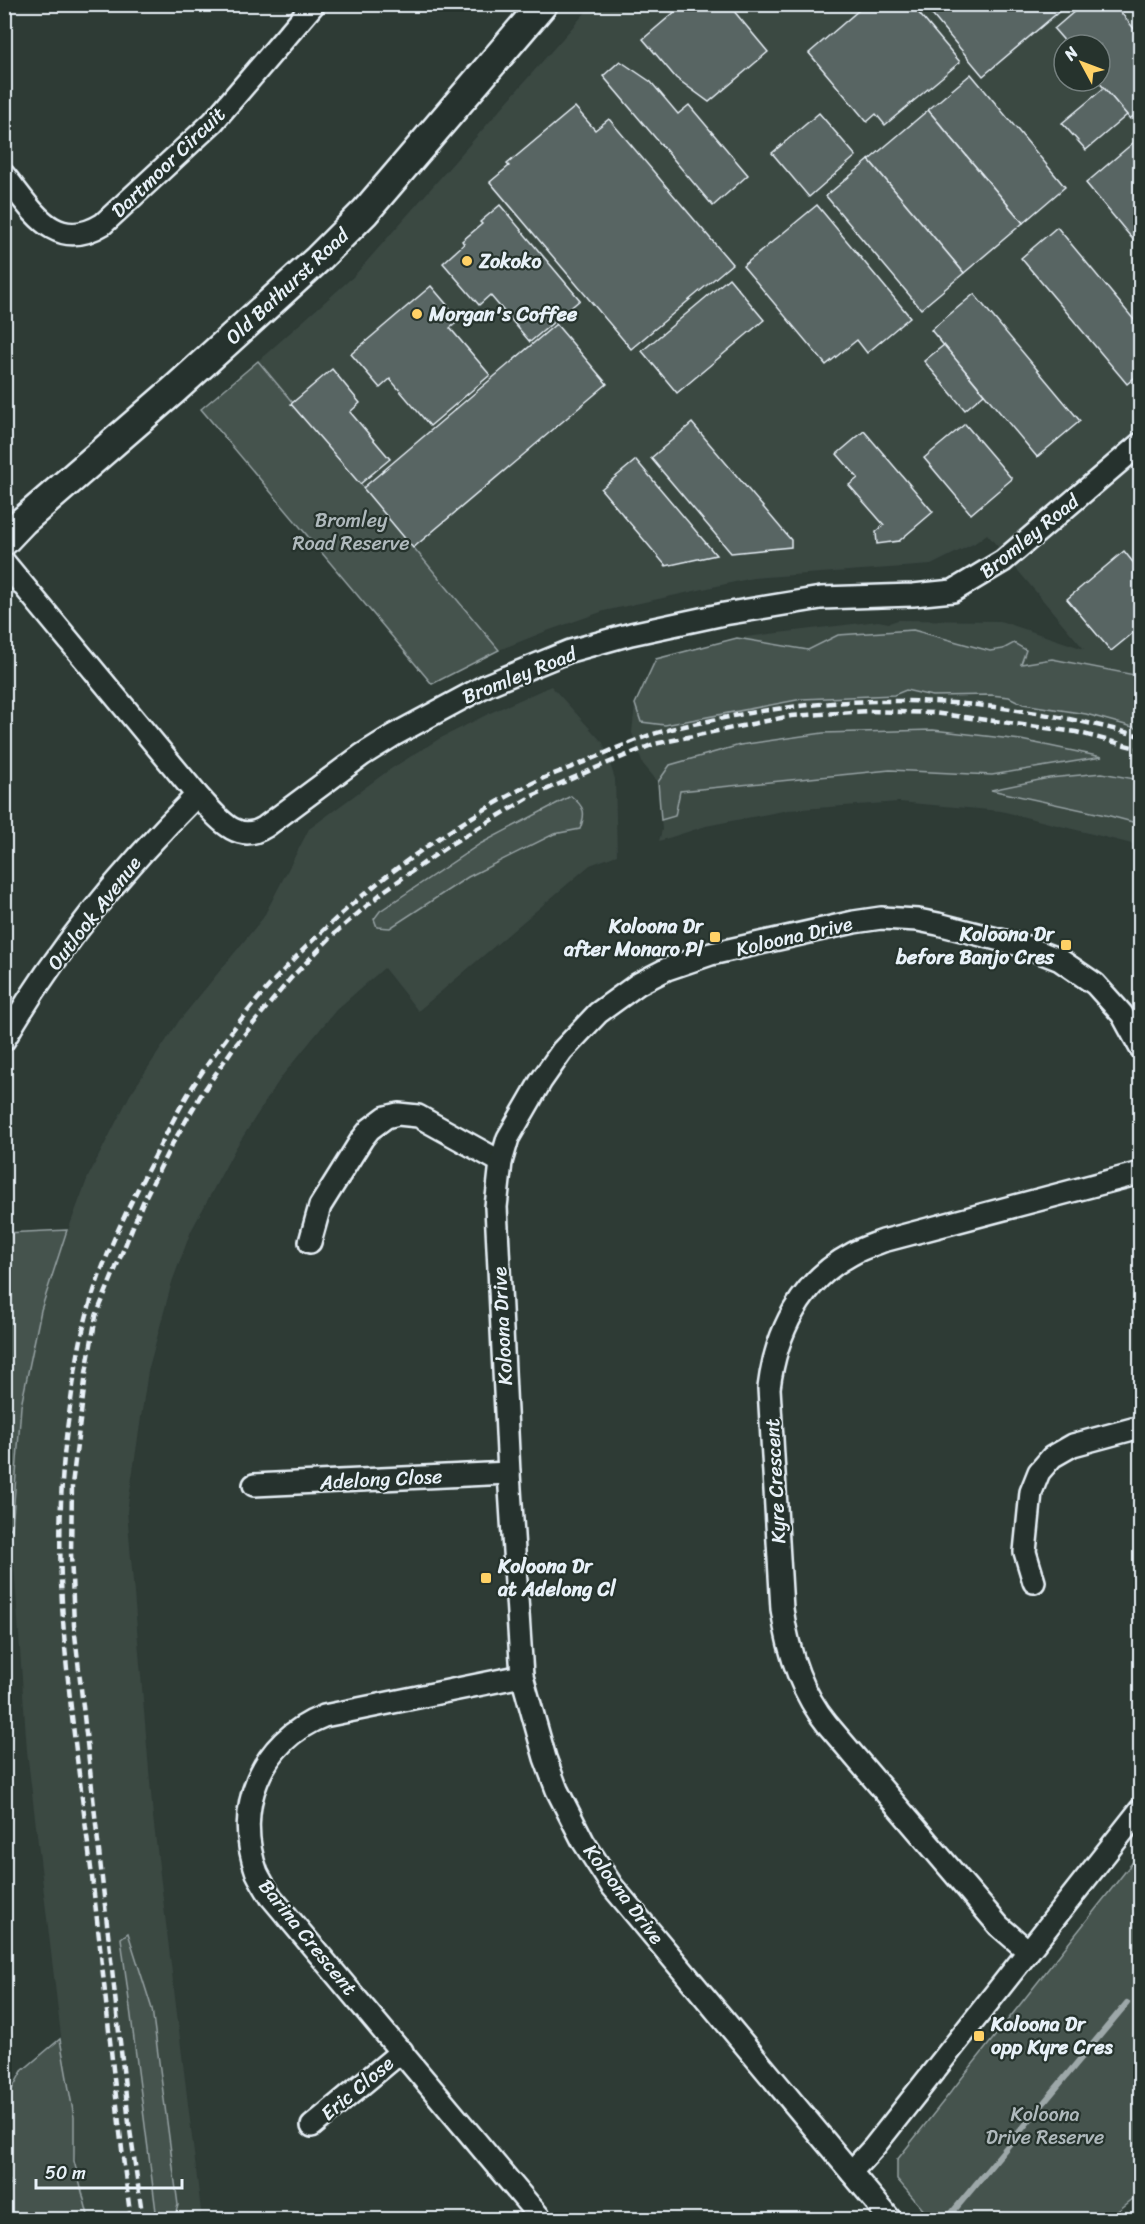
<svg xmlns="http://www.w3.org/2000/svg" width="1145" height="2224" font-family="Sriracha,sans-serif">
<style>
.built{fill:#3b4843;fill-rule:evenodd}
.green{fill:#45524e;stroke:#96a2a3;stroke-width:1.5}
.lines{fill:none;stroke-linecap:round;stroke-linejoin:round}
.stream{stroke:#9da8a9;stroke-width:6}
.building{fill:#596563;stroke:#e8f1f8;stroke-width:1.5}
.minor-casing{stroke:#e8f1f8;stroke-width:26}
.secondary-casing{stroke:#e8f1f8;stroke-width:33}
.minor{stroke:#26332d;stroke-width:21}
.secondary{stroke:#26332d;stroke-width:28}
.rail{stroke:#e8f1f8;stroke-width:4.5;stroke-dasharray:9 4.5;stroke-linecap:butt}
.poi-dot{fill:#ffd166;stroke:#26332d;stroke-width:2}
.labels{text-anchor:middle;stroke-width:4.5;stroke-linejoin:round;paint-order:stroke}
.street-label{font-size:20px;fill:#e8f1f8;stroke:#26332d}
.poi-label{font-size:20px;font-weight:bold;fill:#e8f1f8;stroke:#26332d;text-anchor:start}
.park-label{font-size:20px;fill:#afb9bc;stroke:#26332d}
</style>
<rect width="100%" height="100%" fill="#2e3b35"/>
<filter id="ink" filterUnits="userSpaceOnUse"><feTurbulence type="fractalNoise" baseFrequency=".0167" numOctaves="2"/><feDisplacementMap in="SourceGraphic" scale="12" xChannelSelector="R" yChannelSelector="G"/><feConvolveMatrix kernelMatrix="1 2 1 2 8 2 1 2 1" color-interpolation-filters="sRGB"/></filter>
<g filter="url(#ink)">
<g class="built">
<path d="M592,5H1140V846L1001,811L899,802L788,810L706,826L659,841L662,830L658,782L643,764L632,733L635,704L656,659L737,638L878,621L889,623L898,620L1000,621L1084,649L987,534L975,543L931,565L753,578L604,611L544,632L499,650L258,361L354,276ZM1064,45H1100V81H1064Z"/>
<polygon points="551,686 603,743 615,779 617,855 590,865 418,1011 384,968 336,1010 282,1076 235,1149 191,1231 172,1282 148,1371 127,1511 153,1817 202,2219 83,2220 27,1751 12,1534 21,1406 41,1310 55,1265 88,1177 130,1095 179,1021 263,918 309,829 389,770 439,739 490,713"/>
</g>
<g class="green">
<polygon points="258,361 499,650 432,684 201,409"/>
<polygon points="913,630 990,651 1003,649 1014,643 1026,650 1021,664 1052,659 1140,676 1140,729 1086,714 1023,704 1009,697 991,695 932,696 906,690 894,695 802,699 665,725 641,722 635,704 656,659 737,638 808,650 838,635"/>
<polygon points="933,730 1021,740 1102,757 992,775 890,770 680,791 675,816 661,820 658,782 670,765 740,745 823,733"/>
<polygon points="1102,773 1140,780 1140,824 1110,816 991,790 1049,778"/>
<path d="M571,796C585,807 586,813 580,829L554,834L468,877L390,928L377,927L374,919L380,911L480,844Z"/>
<polygon points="67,1230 41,1310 21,1406 12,1530 4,1521 5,1233"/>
<polygon points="1140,1853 1140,2193 1108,2219 931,2219 897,2179 897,2160"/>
<polygon points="128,1933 152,2009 178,2205 174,2219 157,2219 121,1938"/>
<polygon points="60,2039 74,2117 74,2161 89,2219 5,2219 5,2187 10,2185 5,2169 5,2102 22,2071"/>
</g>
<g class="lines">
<polyline class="stream" points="946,2220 1127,2003"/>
</g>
<g class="building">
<polygon points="684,4 728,4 768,52 709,102 676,78 643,39"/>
<polygon points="911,4 960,62 885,125 876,114 867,122 809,53 866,4"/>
<polygon points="923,4 1068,4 983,76"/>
<polygon points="1083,4 1114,4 1140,36 1140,110 1130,119 1098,81 1100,81 1100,45 1068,45 1054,29"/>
<polygon points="620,61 651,82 678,114 689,105 748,175 713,206 603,76"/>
<polygon points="971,74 1065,187 1023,223 928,110"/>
<polygon points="1104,88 1127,115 1086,150 1062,123"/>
<polygon points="575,107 595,130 609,119 732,264 631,349 490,182 509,166 507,164"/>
<polygon points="928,110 1023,223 964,273 869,160"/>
<polygon points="819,113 856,156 809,197 772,153"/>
<polygon points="1140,137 1140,248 1086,183"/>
<polygon points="869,160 964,273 921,309 826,196"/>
<polygon points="500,205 580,300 530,342 490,295 479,305 443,263 464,244 462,241 482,224 480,222"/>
<polygon points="817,205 910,317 867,353 857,340 826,365 743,266"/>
<polygon points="1057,227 1140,327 1140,373 1127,384 1021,258"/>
<polygon points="729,278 764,320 677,393 642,351"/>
<polygon points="431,286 460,320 450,328 490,375 430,426 390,379 380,388 351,354"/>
<polygon points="974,294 1080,421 1037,457 931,330"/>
<polygon points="556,324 607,384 413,548 363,488"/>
<polygon points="944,345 984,394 965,410 924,361"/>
<polygon points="332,369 360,403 350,412 390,459 360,484 291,404"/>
<polygon points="692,423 791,540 791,547 731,553 651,458"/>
<polygon points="965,424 1012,479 971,514 924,458"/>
<polygon points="864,431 933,512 899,541 877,544 876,532 884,525 849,485 858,478 837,454"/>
<polygon points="636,460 716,555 666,566 601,489"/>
<polygon points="1124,551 1140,571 1140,641 1133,633 1111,651 1067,599"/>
</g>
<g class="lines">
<defs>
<g id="minor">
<path d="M4,175C32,209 54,254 103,224L213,122L314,4"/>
<path d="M4,562L197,795C216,815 236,846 265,827L362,755L394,735L487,685L570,651L631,634L724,614L821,598L913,595L953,591L1003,561L1140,444"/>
<path d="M4,1040C56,949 123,869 197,795"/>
<polyline points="310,1242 320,1206 362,1139 370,1129 386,1117 398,1114 418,1116 501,1162"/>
<polyline points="254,1485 509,1473"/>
<polyline points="1034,1582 1025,1552 1031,1492 1039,1472 1052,1457 1073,1445 1140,1427"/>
<path d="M522,1676L324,1716C260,1741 233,1809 257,1873C261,1881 266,1889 271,1897L542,2220"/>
<path d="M1028,1951L999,1926L827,1724C800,1691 788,1651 782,1609L769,1388C776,1332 801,1281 852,1254C862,1248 873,1245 883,1241L1140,1173"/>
<polyline points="312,2126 402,2051"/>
<polyline points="851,2172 874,2147 1140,1810"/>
<polyline points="891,2220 612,1886 583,1841 557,1790 545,1758 522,1676 509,1473 496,1207 501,1162 508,1138 541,1081 562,1051 598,1013 638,984 667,969 711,954 854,922 881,918 918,920 938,924 1024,946 1060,960 1095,984 1122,1014 1140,1047"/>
</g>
<polyline id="secondary" points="4,541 23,521 174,390 318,259 365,212 543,4"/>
</defs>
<use href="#minor" class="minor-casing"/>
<use href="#secondary" class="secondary-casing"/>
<use href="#minor" class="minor"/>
<use href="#secondary" class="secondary"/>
<g class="rail">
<path d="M131,2220C116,2111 107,2003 94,1894C76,1737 46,1580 68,1422C73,1385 78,1346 88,1311C103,1257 129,1205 155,1156C167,1132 179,1108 193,1086C275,959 392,857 525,787C541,778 560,772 577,765C601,755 625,744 650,735C679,726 709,721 738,715C876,690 1006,699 1140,736"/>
<polyline points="143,2220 129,2123 74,1625 71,1553 72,1485 86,1373 96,1316 143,1202 171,1146 201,1095 234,1047 291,978 334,934 384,891 451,844 532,796 598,767 654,744 791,716 868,711 934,713 1076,732 1140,749"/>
</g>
</g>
</g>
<g class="poi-dot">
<circle cx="467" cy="261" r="6"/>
<circle cx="417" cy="314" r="6"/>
<rect x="709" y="931" width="12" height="12" rx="3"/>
<rect x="1060" y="939" width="12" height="12" rx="3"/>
<rect x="480" y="1572" width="12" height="12" rx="3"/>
<rect x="973" y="2030" width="12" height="12" rx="3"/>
</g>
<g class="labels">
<g class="street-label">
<text transform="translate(168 162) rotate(-44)" y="7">Dartmoor Circuit</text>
<text transform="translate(287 286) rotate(-43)" y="7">Old Bathurst Road</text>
<text transform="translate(1029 536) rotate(-39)" y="7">Bromley Road</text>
<text transform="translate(519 675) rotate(-22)" y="7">Bromley Road</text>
<text transform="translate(94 913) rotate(-52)" y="7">Outlook Avenue</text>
<text transform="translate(794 936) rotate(-13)" y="7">Koloona Drive</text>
<text transform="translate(502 1326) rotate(-93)" y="7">Koloona Drive</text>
<text transform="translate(381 1479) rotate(-3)" y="7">Adelong Close</text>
<text transform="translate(775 1481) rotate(-93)" y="7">Kyre Crescent</text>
<text transform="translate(624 1894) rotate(53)" y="7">Koloona Drive</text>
<text transform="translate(308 1937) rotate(51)" y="7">Barina Crescent</text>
<text transform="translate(357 2088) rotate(-40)" y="7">Eric Close</text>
</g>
<g class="poi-label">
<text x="479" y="268">Zokoko</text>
<text x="429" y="321">Morgan's Coffee</text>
<text x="703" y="933" text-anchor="end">Koloona Dr<tspan x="703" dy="23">after Monaro Pl</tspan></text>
<text x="1054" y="941" text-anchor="end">Koloona Dr<tspan x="1054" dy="23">before Banjo Cres</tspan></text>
<text x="498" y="1573">Koloona Dr<tspan x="498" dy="23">at Adelong Cl</tspan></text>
<text x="991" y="2031">Koloona Dr<tspan x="991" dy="23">opp Kyre Cres</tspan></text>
</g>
<g class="park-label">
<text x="351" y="527">Bromley<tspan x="351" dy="23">Road Reserve</tspan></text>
<text x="1045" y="2121">Koloona<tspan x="1045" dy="23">Drive Reserve</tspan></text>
</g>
</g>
<rect width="1145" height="2224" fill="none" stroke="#26332d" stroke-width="24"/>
<rect x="12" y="12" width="1121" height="2200" fill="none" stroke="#e8f1f8" stroke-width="2" filter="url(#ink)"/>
<g transform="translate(1082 63) rotate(311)"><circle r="28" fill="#26332d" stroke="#747f7e" stroke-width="1.5"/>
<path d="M0-4.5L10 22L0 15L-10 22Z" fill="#ffd166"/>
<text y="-9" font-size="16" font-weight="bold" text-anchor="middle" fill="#e8f1f8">N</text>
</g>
<path d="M36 2179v9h146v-9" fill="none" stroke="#e8f1f8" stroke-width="3"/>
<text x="45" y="2179" font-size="18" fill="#e8f1f8" stroke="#26332d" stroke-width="4.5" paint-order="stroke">50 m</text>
</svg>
